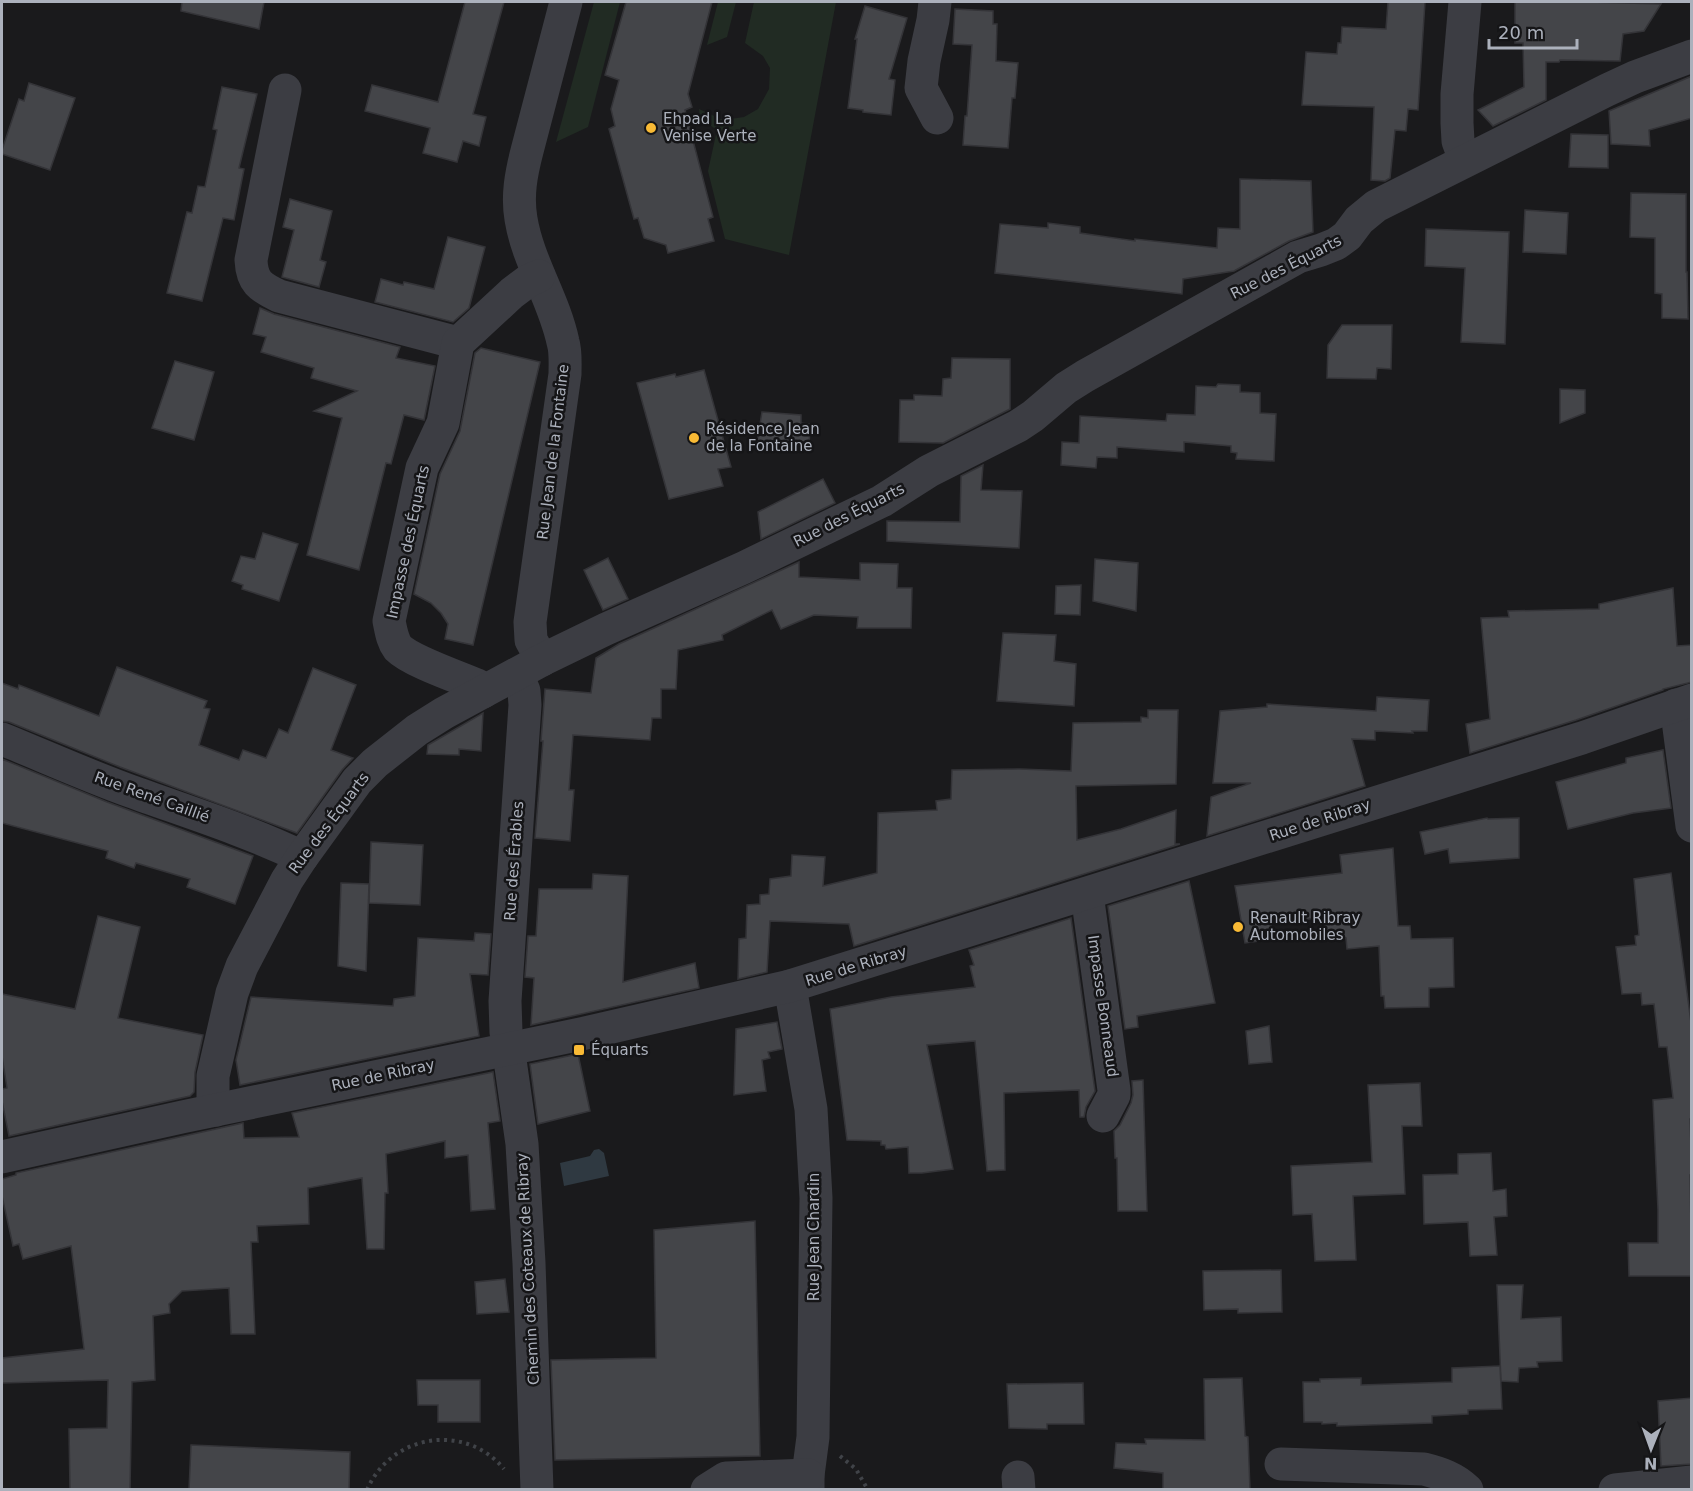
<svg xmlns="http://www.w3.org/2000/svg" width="1693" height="1491" font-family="'DejaVu Sans',sans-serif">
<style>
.green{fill:#212b23}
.water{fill:#2f3941}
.building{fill:#444549;stroke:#343438;stroke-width:1.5}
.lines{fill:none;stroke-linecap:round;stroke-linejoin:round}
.path{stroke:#404348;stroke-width:4;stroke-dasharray:3 4.5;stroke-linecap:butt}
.minor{stroke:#3c3d43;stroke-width:33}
.poi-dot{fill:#f9ba35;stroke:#151517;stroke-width:2}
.labels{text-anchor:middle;stroke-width:5;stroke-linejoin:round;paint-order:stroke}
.poi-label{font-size:15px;fill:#acb1bc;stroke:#151517;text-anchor:start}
.street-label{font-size:15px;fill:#acb1bc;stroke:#151517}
</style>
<rect width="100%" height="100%" fill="#1a1a1c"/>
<g class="green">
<polygon points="594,2 620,2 588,127 556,142"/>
<polygon points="718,2 736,2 727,37 707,45"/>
<polygon points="754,2 836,2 789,255 725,239 708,171 717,130 700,118 699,109 723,120 744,117 758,109 769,89 770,68 763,56 745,43"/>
</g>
<polygon class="water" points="599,1149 604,1153 609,1176 564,1186 560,1163 590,1156 594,1150"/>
<g class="building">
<polygon points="182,2 264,2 259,29 181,11"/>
<polygon points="465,2 504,2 473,114 486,117 479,146 463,141 457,162 423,153 430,128 365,111 372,85 438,102"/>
<polygon points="626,2 712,2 688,94 692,107 685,110 713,217 708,219 714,241 668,253 666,245 644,238 638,218 634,219 609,129 615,126 611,109 619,80 605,75"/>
<polygon points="1388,2 1425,2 1418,110 1408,109 1406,131 1395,130 1390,178 1385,181 1371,180 1374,107 1302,105 1306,52 1337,54 1338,43 1341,43 1342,27 1386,29"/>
<polygon points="1515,2 1588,2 1661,4 1644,31 1623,34 1620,61 1560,60 1559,62 1546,62 1546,100 1493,126 1478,110 1524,87 1523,43 1515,43"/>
<polygon points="865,6 907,18 889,79 895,80 891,115 863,112 863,110 848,108 857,39 855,39"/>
<polygon points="955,9 993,11 993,24 997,24 996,61 1018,63 1015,98 1012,98 1008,148 963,145 965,116 967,116 972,45 953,44"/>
<polygon points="1692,76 1692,118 1649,130 1650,146 1611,144 1609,111"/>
<polygon points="29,83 75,98 50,170 2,154 2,150 19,99 24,101"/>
<polygon points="222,87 257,94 239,168 244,169 234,220 223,218 202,301 167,293 187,212 192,213 198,186 205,187 217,130 213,129"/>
<polygon points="1571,134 1608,135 1608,168 1569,167"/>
<polygon points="1240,179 1311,181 1313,232 1289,241 1234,271 1183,279 1182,294 995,273 1000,224 1048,228 1048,223 1080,227 1080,233 1135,241 1135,239 1217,248 1218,228 1240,229"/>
<polygon points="1631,193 1686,194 1686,272 1687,272 1688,319 1662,318 1662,294 1655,293 1655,238 1630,237"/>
<polygon points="290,199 332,211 320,260 326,262 319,287 282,277 294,230 283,227"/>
<polygon points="1525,210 1568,213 1566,254 1523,252"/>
<polygon points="1426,229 1509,232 1505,344 1461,342 1465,268 1425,266"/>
<polygon points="448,237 485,247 469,308 453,322 375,302 381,279 403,285 404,282 434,289"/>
<polygon points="260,308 274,314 400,347 396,358 435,366 424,420 404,415 391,464 386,463 359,570 307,555 342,418 314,411 357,391 311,378 314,368 261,352 266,337 253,334"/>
<polygon points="1342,325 1392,325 1391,369 1377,368 1376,379 1327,378 1328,345"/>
<polygon points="481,348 540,362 473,645 445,639 448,624 441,613 431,603 414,594 440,474 460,431 475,353"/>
<polygon points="952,358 1010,359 1010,409 943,443 899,442 900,400 914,400 914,395 942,396 943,379 951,378"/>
<polygon points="175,361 214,372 194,440 152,428"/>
<polygon points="704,370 731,467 718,469 723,486 669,499 637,383 675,374 676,377"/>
<polygon points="1218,384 1240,385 1240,392 1260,393 1260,413 1276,414 1274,461 1236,459 1237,453 1231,452 1231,446 1184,442 1184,452 1117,447 1117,458 1097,457 1096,468 1061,465 1062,442 1079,443 1080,416 1166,421 1167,414 1195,415 1196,386 1216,387"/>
<polygon points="1560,389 1585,390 1585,413 1560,423"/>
<polygon points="762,412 801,415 801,423 810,424 809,448 757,442"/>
<polygon points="983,465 981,490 1022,491 1019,548 887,541 887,521 960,522 961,476"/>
<polygon points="823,479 835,503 761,539 758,512"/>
<polygon points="263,533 298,544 279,601 242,589 243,585 232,581 241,556 255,559"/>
<polygon points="608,558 628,599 603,610 584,570"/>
<polygon points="1095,559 1138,563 1136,611 1093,601"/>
<polygon points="799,562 799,577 860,580 860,563 898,564 897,588 912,588 911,628 857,628 858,617 814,615 781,629 772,610 722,635 723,640 678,650 676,689 661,689 661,718 652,718 650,740 573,735 569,790 574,790 570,841 535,838 543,741 541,741 545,689 591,693 596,658 619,644"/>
<polygon points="1081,585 1080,615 1055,614 1056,586"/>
<polygon points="1673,588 1677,646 1692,645 1692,682 1663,689 1663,690 1576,720 1470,753 1466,724 1490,719 1481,618 1509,617 1508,611 1599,609 1599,604"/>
<polygon points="1003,633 1056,635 1054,661 1076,664 1074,706 997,701"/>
<polygon points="117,667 207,701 204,708 210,709 199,745 239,760 243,750 266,758 279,729 288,733 313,668 356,685 331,750 353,758 342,770 297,833 120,767 9,722 2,721 2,683 18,689 19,685 99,716"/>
<polygon points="1377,697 1429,700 1427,731 1412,731 1413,733 1375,731 1375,740 1352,739 1365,786 1207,836 1211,797 1251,783 1213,783 1220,711 1267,707 1267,704 1376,711"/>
<polygon points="1148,710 1178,710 1176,784 1076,786 1077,840 1121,829 1176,810 1175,844 1180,844 854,946 849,924 770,921 767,972 738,979 739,939 746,938 747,905 760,904 760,895 769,894 770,879 791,876 792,855 825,857 823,886 877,873 878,813 937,810 936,801 951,799 952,770 1020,769 1071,771 1073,723 1141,722 1141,717 1148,718"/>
<polygon points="483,713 481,751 459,749 459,755 427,754 428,745"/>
<polygon points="1663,750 1671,808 1633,813 1568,829 1556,782 1626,763 1626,758"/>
<polygon points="2,759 107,802 253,856 235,904 187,887 190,879 136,863 134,868 106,858 108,851 2,823"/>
<polygon points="1487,818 1488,819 1519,818 1519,858 1450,863 1448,849 1425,854 1420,832"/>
<polygon points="371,842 423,845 420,905 369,903"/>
<polygon points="1393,848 1398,926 1410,926 1411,939 1453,938 1454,987 1429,988 1429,1007 1385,1008 1384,996 1381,996 1379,946 1347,949 1346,938 1326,940 1324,917 1271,924 1273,939 1245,943 1235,886 1342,873 1340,855"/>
<polygon points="1671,873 1692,1030 1692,1119 1690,1119 1692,1175 1690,1175 1692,1276 1629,1276 1628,1243 1658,1243 1658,1210 1653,1100 1673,1098 1667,1047 1659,1047 1654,1004 1642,1005 1641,993 1622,994 1616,947 1636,945 1635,936 1639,935 1634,879"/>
<polygon points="593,874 628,876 623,982 695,963 699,988 531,1025 534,978 525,977 528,936 536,936 539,889 592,889"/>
<polygon points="1189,881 1215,1003 1137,1016 1138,1027 1125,1029 1108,906"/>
<polygon points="341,883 369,884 366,971 338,966"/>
<polygon points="98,916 140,927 118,1018 203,1035 195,1072 194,1092 190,1096 9,1136 2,1101 2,1089 7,1088 2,1056 2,994 75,1009"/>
<polygon points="1071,918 1095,1091 1086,1107 1084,1117 1080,1117 1079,1090 1004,1093 1005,1170 987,1171 975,1041 927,1045 953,1169 922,1173 909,1173 908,1147 886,1149 885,1145 881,1145 881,1141 847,1140 830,1009 891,997 975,987 970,966 974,965 969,950"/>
<polygon points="475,933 491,934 488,975 470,974 479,1036 240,1085 236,1060 251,997 393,1006 394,999 415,996 418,938 474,941"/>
<polygon points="777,1022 782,1049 768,1052 770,1058 762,1060 766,1091 734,1095 736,1029"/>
<polygon points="1269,1026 1272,1062 1249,1064 1246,1031"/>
<polygon points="578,1054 590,1111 538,1124 530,1064"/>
<polygon points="493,1072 500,1121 488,1123 495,1209 471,1211 468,1155 445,1158 445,1141 386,1154 388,1193 385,1193 384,1249 367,1249 362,1178 308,1188 309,1224 257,1226 258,1242 251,1242 255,1334 231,1334 229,1288 182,1291 169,1304 170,1313 153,1316 155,1380 132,1382 130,1490 70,1490 69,1429 107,1428 108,1380 2,1383 2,1358 84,1349 71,1246 23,1259 19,1244 13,1246 2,1196 2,1179 16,1175 16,1173 243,1123 244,1138 299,1137 292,1113"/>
<polygon points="1143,1080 1147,1211 1118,1211 1117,1158 1115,1158 1114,1131 1120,1125 1131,1103 1133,1095 1132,1081"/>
<polygon points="1420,1083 1422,1126 1402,1126 1405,1194 1353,1196 1356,1260 1315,1261 1312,1214 1293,1215 1291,1166 1372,1162 1368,1085"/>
<polygon points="1491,1153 1493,1191 1506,1189 1507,1216 1494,1217 1497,1255 1470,1256 1468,1222 1424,1224 1423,1175 1458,1174 1458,1154"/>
<polygon points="755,1221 760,1456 555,1460 551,1360 656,1358 654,1230"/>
<polygon points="1281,1270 1282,1312 1238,1313 1238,1309 1204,1310 1203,1271"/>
<polygon points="505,1279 509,1312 477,1314 475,1282"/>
<polygon points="1497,1285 1523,1285 1521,1319 1561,1317 1562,1361 1537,1362 1538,1367 1519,1368 1518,1382 1501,1381"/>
<polygon points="1500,1366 1502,1409 1468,1410 1468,1414 1432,1416 1432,1423 1337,1426 1337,1423 1322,1424 1322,1422 1304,1422 1303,1382 1320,1382 1320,1379 1361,1378 1361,1385 1452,1382 1452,1368"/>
<polygon points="1242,1378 1245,1436 1248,1437 1250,1490 1163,1490 1163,1473 1114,1468 1116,1443 1146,1444 1145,1439 1205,1440 1204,1379"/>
<polygon points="417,1380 480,1380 480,1422 438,1422 438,1405 418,1405"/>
<polygon points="1083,1383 1084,1424 1047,1424 1047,1429 1009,1428 1007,1384"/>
<polygon points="1692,1398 1692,1464 1661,1466 1658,1401"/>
<polygon points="191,1445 350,1452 349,1490 189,1490"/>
</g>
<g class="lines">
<g class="path">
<polyline points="840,1456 856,1469 868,1490"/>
<path d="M367,1490C391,1434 465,1422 504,1469"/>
</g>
<g class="minor">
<polyline points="935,2 933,20 924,61 921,88 937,118"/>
<path d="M285,90L251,260C252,282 260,287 279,296L458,343"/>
<polyline points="1465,160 1458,141 1457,123 1457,94 1465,2"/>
<path d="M542,660L531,640L530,622L565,374C565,363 566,352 563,342C554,299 528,262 521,219C517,196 521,174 527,151L566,2"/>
<polyline points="517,674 524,691 525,705 505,1001 506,1032 522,1144 529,1263 537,1490"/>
<path d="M483,692L477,685C458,677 411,661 398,648C392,640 391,630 389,621L422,468L443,423L458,343L512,293L528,281L539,276"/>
<polyline points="1676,705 1692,826"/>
<path d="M2,739C44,756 86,775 130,791C188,812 246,830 302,857"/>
<polyline points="1087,894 1114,1090 1114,1095 1103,1116"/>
<polyline points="790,986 811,1109 816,1198 813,1437 808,1475 808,1490"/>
<polyline points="216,1110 213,1096 213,1076 232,993 242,966 287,880 302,857 357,781 375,763 417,730 444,713 542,660 606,629 743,568 882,501 929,471 1018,426 1033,416 1066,388 1085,376 1298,257 1321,250 1336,244 1347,236 1359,220 1376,206 1607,90 1635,77 1692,56"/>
<polyline points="2,1157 182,1117 581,1034 790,986 1582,738 1692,700"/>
<path d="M1281,1464L1424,1469C1440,1473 1455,1478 1467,1490"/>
<polyline points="1018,1477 1019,1490"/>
<polyline points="707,1490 726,1478 808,1475"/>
<polyline points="1615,1490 1692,1482"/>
</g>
</g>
<g class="poi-dot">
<circle cx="651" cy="128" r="6"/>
<circle cx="694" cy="438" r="6"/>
<circle cx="1238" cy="927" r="6"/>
<rect x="573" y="1044" width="12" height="12" rx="3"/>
</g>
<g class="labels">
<g class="poi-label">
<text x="663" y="124">Ehpad La<tspan x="663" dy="17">Venise Verte</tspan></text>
<text x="706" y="434">Résidence Jean<tspan x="706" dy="17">de la Fontaine</tspan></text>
<text x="1250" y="923">Renault Ribray<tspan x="1250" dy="17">Automobiles</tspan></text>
<text x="591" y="1055">Équarts</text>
</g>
<g class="street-label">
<text transform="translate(1286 267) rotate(-27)" y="5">Rue des Équarts</text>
<text transform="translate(553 452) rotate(-83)" y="5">Rue Jean de la Fontaine</text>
<text transform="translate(849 515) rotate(-27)" y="5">Rue des Équarts</text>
<text transform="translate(408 542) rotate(-78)" y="5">Impasse des Équarts</text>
<text transform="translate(152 797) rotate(20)" y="5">Rue René Caillié</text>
<text transform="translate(1320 820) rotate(-18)" y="5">Rue de Ribray</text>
<text transform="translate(329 823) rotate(-53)" y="5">Rue des Équarts</text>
<text transform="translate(514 861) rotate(-86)" y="5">Rue des Érables</text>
<text transform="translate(856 966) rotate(-17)" y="5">Rue de Ribray</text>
<text transform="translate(1103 1006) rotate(82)" y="5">Impasse Bonneaud</text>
<text transform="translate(383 1075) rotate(-12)" y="5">Rue de Ribray</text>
<text transform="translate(814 1237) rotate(-90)" y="5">Rue Jean Chardin</text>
<text transform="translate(528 1269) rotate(-93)" y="5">Chemin des Coteaux de Ribray</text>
</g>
</g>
<rect width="1693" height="1491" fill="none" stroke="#acb1bc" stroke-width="6"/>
<g transform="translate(1651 1449) rotate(181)" stroke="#151517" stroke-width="4.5" paint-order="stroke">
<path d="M0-4.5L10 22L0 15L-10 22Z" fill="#acb1bc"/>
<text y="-9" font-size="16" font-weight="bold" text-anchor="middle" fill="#acb1bc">N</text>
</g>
<path d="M1489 39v9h88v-9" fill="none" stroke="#acb1bc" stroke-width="3"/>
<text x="1498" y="39" font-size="18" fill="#acb1bc" stroke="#151517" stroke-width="4.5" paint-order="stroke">20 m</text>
</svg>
